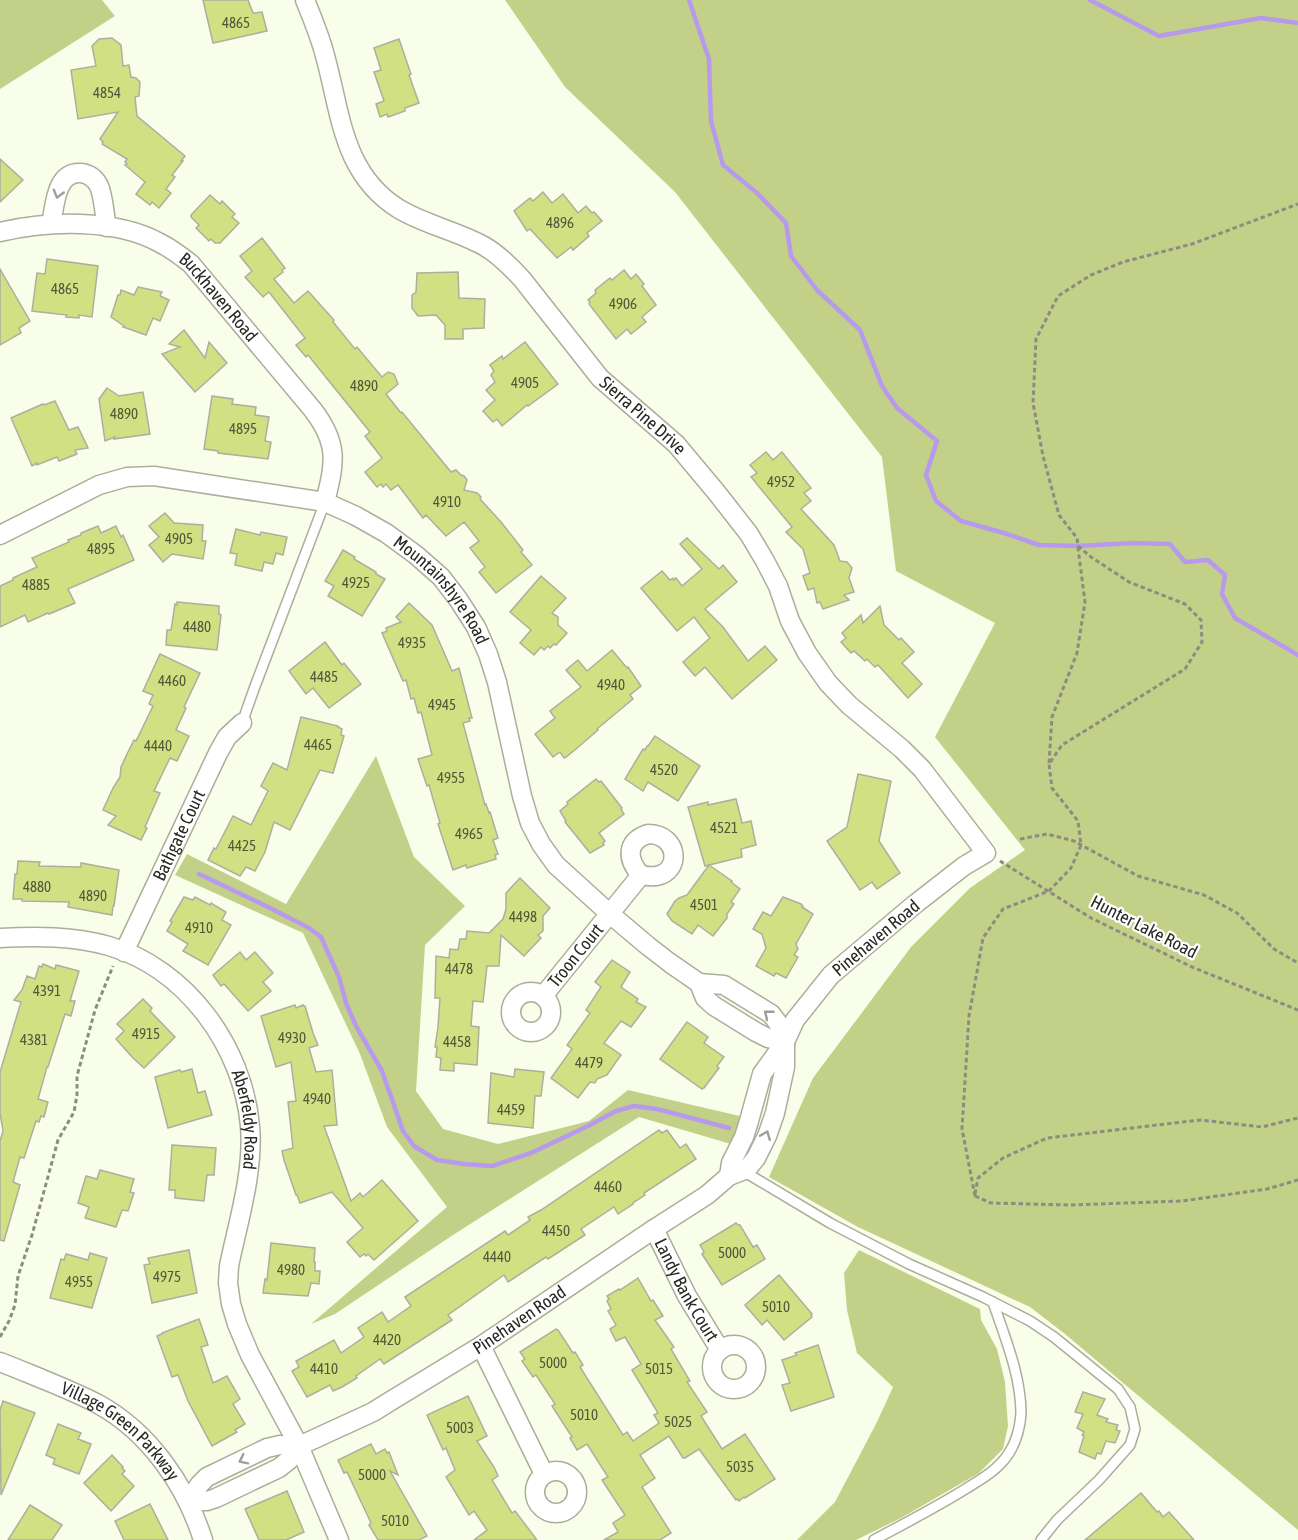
<svg xmlns="http://www.w3.org/2000/svg" width="1298" height="1540" font-family="'Asap Condensed',sans-serif">
<style>
.green{fill:#c3d088}
.lines{fill:none;stroke-linecap:round;stroke-linejoin:round}
.stream{stroke:#b79aec;stroke-width:4.5}
.building{fill:#d1e083;stroke:#acaf9d;stroke-width:1.5}
.service-casing{stroke:#aaae9b;stroke-width:12}
.minor-casing{stroke:#aaae9b;stroke-width:21}
.path{stroke:#8a8d80;stroke-width:3;stroke-dasharray:4.5 3;stroke-linecap:butt}
.service{stroke:#fff;stroke-width:9}
.minor{stroke:#fff;stroke-width:18}
.oneway{stroke:#9e9f9c}
.labels{text-anchor:middle;stroke-width:4.5;stroke-linejoin:round;paint-order:stroke}
.number-label{font-size:15px;fill:#52573a}
.street-label{font-size:18px;fill:#282922;stroke:#fff}
</style>
<rect width="100%" height="100%" fill="#f9feea"/>
<g class="green">
<polygon points="0,0 102,0 115,16 0,89"/>
<polygon points="505,0 1298,0 1298,1530 1065,1334 1030,1307 858,1227 769,1177 813,1078 911,947 970,888 1025,850 935,737 995,623 896,571 882,457 675,192 565,87"/>
<polygon points="376,756 414,857 465,906 425,945 416,1091 443,1129 498,1144 589,1121 628,1090 744,1117 731,1144 639,1117 453,1235 335,1314 311,1324 447,1207 387,1127 360,1054 303,933 175,875 187,854 286,904"/>
<polygon points="859,1250 980,1309 981,1320 997,1349 1005,1382 1008,1426 1003,1449 979,1473 901,1518 856,1540 797,1540 835,1502 877,1422 893,1387 857,1353 847,1310 844,1273"/>
</g>
<g class="lines">
<g class="stream">
<polyline points="689,0 709,59 711,121 723,165 757,193 786,223 791,256 817,290 860,330 882,386 897,408 937,441 926,475 936,501 961,521 1004,533 1039,545 1078,546 1133,543 1170,544 1185,562 1208,560 1225,575 1222,594 1235,618 1298,655"/>
<polyline points="1090,0 1159,36 1261,18 1298,23"/>
<polyline points="199,874 270,908 309,928 321,937 339,977 346,1003 356,1026 382,1071 403,1131 414,1146 437,1160 464,1164 492,1166 531,1153 586,1127 616,1111 634,1106 657,1109 729,1128"/>
</g>
</g>
<g class="building">
<polygon points="203,0 248,0 253,13 262,12 267,31 213,43"/>
<polygon points="112,38 121,45 123,66 129,65 131,77 136,78 140,82 139,96 135,97 137,116 185,156 181,161 183,161 172,175 175,177 166,189 171,193 159,208 152,202 150,205 136,194 145,182 125,165 127,164 125,162 127,159 102,144 103,142 100,139 118,112 78,119 71,70 96,66 92,46 99,39"/>
<polygon points="399,39 411,74 409,75 419,103 405,108 405,111 388,117 387,114 380,117 376,104 384,101 374,72 381,70 374,48"/>
<polygon points="0,159 23,180 0,202"/>
<polygon points="543,192 552,203 563,194 578,213 586,206 592,213 594,212 602,221 587,233 589,236 573,250 571,247 557,258 530,229 527,231 514,211 530,198 533,201"/>
<polygon points="210,195 220,204 222,201 235,214 232,217 239,223 220,243 215,243 211,239 209,241 196,228 199,225 191,217 191,215"/>
<polygon points="262,238 285,268 282,270 283,272 274,279 294,303 308,291 334,320 333,322 355,349 357,347 382,377 388,372 394,374 398,384 386,394 401,413 402,412 451,472 456,470 461,475 464,476 467,480 464,490 477,493 481,497 480,499 501,522 523,550 521,552 532,565 496,593 479,572 485,567 470,548 479,541 464,522 446,536 426,515 423,518 398,485 391,490 386,484 383,487 381,484 377,487 365,472 382,458 365,436 370,432 308,355 306,357 296,345 305,338 269,292 263,297 245,277 252,271 240,256"/>
<polygon points="47,259 98,266 92,317 79,315 79,318 66,317 67,315 32,311 37,273 45,274"/>
<polygon points="0,269 30,321 19,328 21,333 0,345"/>
<polygon points="624,270 631,279 636,274 644,284 642,286 656,305 642,317 646,322 631,334 627,329 616,339 589,304 590,302 588,300 596,293 595,290 610,278 612,280"/>
<polygon points="458,272 459,298 485,299 484,328 463,329 463,339 445,339 445,325 436,315 418,316 412,308 412,295 416,292 417,273"/>
<polygon points="138,287 162,292 160,296 169,300 160,321 153,318 146,335 123,327 124,326 111,317 118,295 120,295 121,290 134,295"/>
<polygon points="184,330 205,358 209,342 227,363 195,392 162,354 180,347 169,344"/>
<polygon points="525,342 558,384 528,406 527,405 502,426 497,419 493,422 483,411 495,400 486,390 495,382 491,375 494,371 490,365 502,356 503,359"/>
<polygon points="107,388 119,396 143,392 150,434 114,439 115,437 105,441 99,399"/>
<polygon points="212,396 233,399 232,404 256,407 255,415 269,417 265,441 271,442 268,459 218,453 218,451 204,449"/>
<polygon points="55,401 69,430 78,427 88,448 75,450 77,454 59,461 57,457 37,465 37,463 32,466 11,418 43,404 44,405"/>
<polygon points="766,452 773,460 782,452 811,488 804,493 811,501 801,509 834,545 840,561 847,562 852,568 849,578 854,592 844,595 849,600 823,609 820,602 817,603 814,588 808,590 803,576 810,573 803,549 786,532 792,527 751,477 757,473 750,465"/>
<polygon points="165,513 174,523 203,525 202,541 206,541 203,559 172,554 163,562 149,545 159,537 149,526"/>
<polygon points="98,526 101,533 116,526 121,537 123,535 134,560 68,589 75,603 49,614 48,613 28,622 25,615 0,627 0,586 13,580 13,578 37,567 32,558 69,542 68,540 81,535 81,533"/>
<polygon points="236,529 260,535 261,532 287,537 283,555 276,553 273,564 264,562 262,571 235,565 237,554 230,553"/>
<polygon points="687,538 719,569 723,565 737,582 705,609 723,627 748,661 765,646 777,660 732,699 705,667 695,676 683,662 710,638 694,617 677,631 641,588 662,571 670,580 673,578 674,580 676,578 682,586 702,569 680,544"/>
<polygon points="343,550 355,557 354,559 376,572 376,574 385,579 362,616 328,596 334,586 325,581"/>
<polygon points="541,576 566,598 552,613 558,617 558,625 567,633 556,645 554,644 550,648 548,646 544,650 541,647 534,655 520,643 531,630 510,612"/>
<polygon points="177,602 219,606 219,614 221,615 217,650 166,645 167,630 171,630 175,604 177,605"/>
<polygon points="409,603 432,625 452,671 459,668 472,718 469,718 470,721 463,723 485,805 486,804 489,813 490,812 498,838 493,840 498,854 495,855 496,859 467,868 466,865 453,870 438,824 440,823 429,785 427,786 418,759 432,755 421,712 418,713 414,698 411,699 406,680 403,681 382,633 387,631 386,628 401,622 396,617"/>
<polygon points="880,606 884,625 899,640 901,638 914,652 902,663 922,684 908,698 878,665 875,667 867,659 865,661 854,651 851,653 841,642 846,638 842,633 861,615 863,623"/>
<polygon points="325,642 342,665 344,663 361,684 329,708 313,688 306,694 289,671"/>
<polygon points="612,650 627,668 628,667 641,686 630,695 633,699 597,729 598,730 576,749 566,757 564,758 560,752 553,757 535,734 555,718 550,711 581,687 566,670 578,660 587,671"/>
<polygon points="160,654 200,673 184,707 186,708 176,730 189,736 177,761 170,758 154,791 160,793 145,827 147,828 141,840 108,825 116,816 103,810 113,788 120,777 121,767 127,754 134,740 136,741 153,706 149,704 153,695 143,691"/>
<polygon points="301,717 338,726 338,727 342,729 341,735 344,736 333,773 320,770 290,830 274,822 265,852 255,871 246,867 240,876 208,860 214,848 216,849 233,816 251,825 268,791 261,786 273,763 287,770"/>
<polygon points="655,736 700,766 678,801 648,782 643,791 625,779 643,749 645,750 647,746 648,746"/>
<polygon points="858,774 891,781 879,841 900,873 877,889 872,882 860,890 827,841 847,827"/>
<polygon points="596,779 599,782 601,781 622,808 621,809 624,814 599,833 605,841 603,843 604,845 590,853 565,822 566,821 560,811 568,804 567,802"/>
<polygon points="736,799 742,823 751,821 756,845 741,849 742,857 705,866 688,807 708,802 708,805"/>
<polygon points="18,861 40,862 39,866 81,867 81,863 119,870 114,906 113,906 112,915 68,907 69,902 22,901 22,899 13,899 15,874 17,874"/>
<polygon points="709,865 732,881 731,882 740,889 731,902 734,904 727,914 727,918 713,936 698,925 692,934 672,921 667,914 675,901 679,898 687,895"/>
<polygon points="520,878 550,908 543,916 543,931 538,935 541,938 524,956 501,935 499,966 487,966 483,1002 473,1001 471,1026 479,1027 477,1065 454,1063 454,1071 440,1070 441,1058 436,1057 437,1047 435,1047 438,1027 440,998 435,998 436,956 449,958 450,949 458,950 460,939 466,939 467,931 489,933 503,919 506,909 506,893"/>
<polygon points="184,897 193,900 195,897 210,905 211,903 226,912 222,920 231,925 208,965 183,951 188,944 167,931 172,922 170,921"/>
<polygon points="783,897 801,904 803,906 802,907 813,914 796,944 798,949 794,955 798,957 786,978 776,973 774,976 756,966 766,948 762,934 753,929 763,912 771,916"/>
<polygon points="240,952 246,960 255,952 273,973 263,982 271,991 248,1011 224,984 221,986 213,975"/>
<polygon points="612,960 630,972 621,987 638,999 636,1002 646,1007 631,1027 621,1021 604,1043 621,1055 607,1075 597,1079 595,1083 590,1082 578,1098 551,1078 572,1049 567,1045 590,1013 586,1010 601,987 595,982"/>
<polygon points="43,964 55,969 56,965 79,971 70,1001 75,1001 71,1016 65,1014 48,1067 47,1067 38,1099 48,1102 44,1117 41,1116 39,1122 36,1121 24,1158 20,1157 13,1182 20,1185 4,1241 0,1240 0,1141 3,1131 0,1113 0,1072 21,1002 14,1000 22,990 27,976 35,979 39,966 42,967"/>
<polygon points="143,999 152,1008 150,1011 175,1037 144,1068 133,1058 116,1039 124,1031 117,1024"/>
<polygon points="295,1005 296,1008 303,1005 303,1006 305,1006 313,1033 318,1045 309,1048 316,1072 332,1070 337,1125 324,1126 351,1201 360,1193 363,1197 382,1180 418,1221 374,1260 368,1254 366,1256 364,1254 360,1257 347,1242 363,1228 332,1192 300,1203 297,1195 296,1195 284,1160 282,1151 293,1148 288,1102 296,1101 291,1062 276,1067 261,1016"/>
<polygon points="687,1022 708,1037 704,1043 724,1057 717,1066 719,1068 704,1088 703,1088 702,1089 660,1059"/>
<polygon points="192,1069 198,1093 205,1091 212,1115 168,1128 155,1077 180,1070 181,1072"/>
<polygon points="515,1069 544,1072 541,1096 535,1096 533,1128 488,1123 491,1073 514,1077"/>
<polygon points="659,1130 662,1133 667,1130 680,1148 686,1144 696,1159 644,1193 645,1195 633,1203 633,1204 618,1214 614,1207 581,1229 585,1235 548,1259 546,1257 508,1282 504,1275 448,1315 452,1320 384,1364 380,1359 356,1376 357,1378 342,1387 333,1391 330,1385 307,1397 292,1371 299,1367 296,1361 334,1340 341,1353 364,1337 358,1328 382,1312 388,1322 411,1306 405,1297 505,1231 508,1235 530,1220 528,1217 541,1210"/>
<polygon points="172,1145 216,1148 214,1175 207,1175 204,1201 175,1198 175,1190 169,1190"/>
<polygon points="100,1170 134,1179 130,1192 134,1193 128,1211 122,1210 116,1227 85,1218 89,1207 78,1203 86,1176 97,1179"/>
<polygon points="736,1223 738,1225 740,1225 753,1247 757,1245 765,1259 722,1285 702,1254 704,1252 700,1245"/>
<polygon points="271,1243 315,1248 314,1262 315,1262 315,1271 320,1271 319,1284 311,1283 308,1296 263,1293 265,1279 267,1280"/>
<polygon points="189,1250 197,1293 152,1303 144,1265 150,1264 148,1258"/>
<polygon points="90,1253 107,1258 92,1308 50,1298 61,1259 64,1260 66,1254 88,1260"/>
<polygon points="779,1275 812,1314 811,1315 812,1317 784,1340 767,1320 762,1325 745,1305"/>
<polygon points="638,1278 651,1301 653,1300 663,1316 655,1320 674,1347 671,1349 690,1381 687,1382 707,1412 701,1416 722,1449 745,1434 775,1479 745,1498 744,1497 739,1501 738,1499 736,1500 699,1449 685,1458 683,1458 669,1436 640,1455 655,1478 642,1487 671,1533 660,1540 604,1540 618,1532 613,1523 625,1515 602,1480 608,1477 587,1444 577,1450 570,1438 572,1437 552,1406 555,1404 536,1375 533,1377 522,1361 525,1359 520,1352 556,1329 558,1330 573,1353 575,1352 583,1365 580,1367 623,1435 627,1432 633,1441 659,1423 654,1415 658,1413 632,1370 641,1364 625,1337 616,1341 610,1329 616,1325 608,1311 611,1309 607,1301 609,1299 607,1296 619,1289 620,1290"/>
<polygon points="199,1319 208,1345 201,1347 213,1383 227,1376 240,1399 233,1404 245,1424 235,1430 237,1432 212,1446 188,1401 178,1375 172,1377 157,1336 162,1334 162,1333"/>
<polygon points="818,1345 834,1397 791,1411 782,1385 790,1383 782,1360 797,1355 795,1353"/>
<polygon points="1083,1392 1105,1399 1097,1415 1108,1419 1106,1422 1118,1425 1116,1430 1120,1431 1115,1443 1106,1441 1101,1454 1097,1453 1095,1459 1079,1452 1084,1436 1082,1435 1084,1432 1077,1428 1083,1414 1075,1412"/>
<polygon points="468,1396 487,1436 477,1441 494,1467 498,1476 492,1480 512,1513 515,1511 537,1540 474,1540 487,1530 474,1511 469,1515 446,1477 455,1470 446,1448 443,1450 427,1415"/>
<polygon points="3,1401 35,1413 1,1495 0,1410"/>
<polygon points="58,1424 81,1433 78,1439 91,1444 79,1474 53,1464 55,1459 46,1455"/>
<polygon points="371,1444 376,1454 385,1449 387,1453 389,1452 398,1475 390,1471 427,1536 419,1540 378,1540 369,1525 371,1523 347,1472 344,1473 338,1460"/>
<polygon points="112,1455 123,1467 122,1468 125,1471 122,1474 134,1486 111,1511 84,1483"/>
<polygon points="287,1491 304,1532 286,1540 259,1540 245,1509"/>
<polygon points="1141,1493 1157,1512 1159,1511 1163,1517 1169,1512 1194,1540 1085,1540"/>
<polygon points="150,1504 168,1540 124,1540 115,1521"/>
<polygon points="30,1505 62,1525 52,1540 8,1540"/>
</g>
<g class="lines">
<defs>
<g id="service">
<polyline points="242,723 254,689 325,502"/>
<polyline points="743,1171 830,1223 909,1264 983,1297 1030,1321 1054,1337 1118,1389 1130,1407 1135,1429 1130,1445 1099,1480 1057,1520 1041,1540"/>
<path d="M874,1540C905,1523 937,1507 967,1488C982,1479 999,1469 1009,1453C1016,1442 1020,1427 1021,1414C1021,1375 1005,1338 993,1302"/>
</g>
<g id="minor">
<path id="s1" d="M305,0C312,17 319,34 324,52C341,111 341,173 399,209C426,225 457,231 484,246C498,254 511,267 522,279L600,378L676,444L717,493L749,534L765,561L778,586L790,621L807,653L828,683L849,705L902,749L922,769L986,853L964,866L914,905L831,975L795,1020L785,1042L762,1074L749,1121L744,1137L731,1163L729,1176"/>
<path d="M51,224C55,207 55,171 81,173C89,174 95,178 99,186C104,198 104,214 107,227"/>
<path id="s2" d="M0,232C48,221 115,218 160,243C172,249 181,256 191,264L313,410C339,444 335,463 325,502"/>
<path id="s3" d="M0,535L99,485L127,477L154,476L325,502L356,516L386,533L416,555L441,577L458,599L476,627L488,654L497,682L522,796L530,823L541,844L556,865L610,914L648,946L670,963L699,983L705,998L714,1006L756,1032L768,1038L785,1042"/>
<path d="M648,834C679,834 682,872 656,876C651,877 646,876 641,875C627,860 625,842 648,834Z"/>
<path id="s4" d="M0,938C37,936 73,936 109,946C187,969 243,1047 250,1126C254,1172 238,1222 229,1266L228,1283L231,1304L237,1324L250,1355L299,1446L339,1540"/>
<path id="s5" d="M124,952L218,753L227,737L242,723"/>
<circle cx="531" cy="1012" r="20"/>
<path id="s6" d="M543,996L641,875"/>
<path id="s7" d="M654,1229L687,1296L720,1350"/>
<circle cx="734" cy="1367" r="22"/>
<polyline points="481,1346 544,1474"/>
<path id="s8" d="M0,1362C16,1368 32,1375 47,1381C64,1388 81,1395 98,1404C149,1432 186,1485 203,1540"/>
<circle cx="556" cy="1492" r="21"/>
<path id="s9" d="M188,1501L200,1484L207,1477L267,1448L280,1445L299,1446L373,1412L389,1402L481,1346L654,1229L707,1195L729,1176L747,1169L756,1158L767,1136L775,1113L785,1067V1042L778,1023L771,1014L724,985L699,983"/>
<polyline points="188,1501 207,1501 216,1498 279,1468 289,1460 299,1446"/>
</g>
</defs>
<use href="#service" class="service-casing"/>
<use href="#minor" class="minor-casing"/>
<g class="path">
<polyline points="1049,763 1052,717 1077,653 1085,602 1078,548"/>
<polyline points="1020,839 1047,834 1074,841 1138,876 1204,895 1237,913 1274,949 1298,963"/>
<polyline points="1000,861 1091,918 1192,967 1298,1010"/>
<polyline points="975,1194 978,1178 1003,1158 1047,1138 1200,1120 1262,1127 1298,1118"/>
<polyline points="975,1196 962,1129 969,1016 983,938 1003,909 1049,891 1071,868 1081,845 1078,821 1052,788 1049,764 1062,745 1185,669 1202,642 1201,620 1185,604 1129,582 1091,557 1078,546 1077,538 1059,515 1043,456 1033,403 1036,339 1058,296 1091,275 1123,262 1192,244 1298,204"/>
<polyline points="975,1196 991,1203 1070,1205 1182,1201 1267,1189 1298,1180"/>
<polyline points="0,1337 9,1321 15,1305 18,1276 32,1235 58,1140 74,1112 77,1095 77,1076 95,1010 113,966"/>
</g>
<use href="#service" class="service"/>
<use href="#minor" class="minor"/>
</g>
<defs><path id="oneway-chevron" d="M-2-3.5L2.5 0L-2 3.5" fill="none" stroke-width="1.6" stroke-linecap="round" stroke-linejoin="round" transform="scale(1.5)"/></defs>
<g class="oneway">
<use href="#oneway-chevron" transform="translate(58 194) rotate(106)"/>
<use href="#oneway-chevron" transform="translate(768 1014) rotate(-141)"/>
<use href="#oneway-chevron" transform="translate(766 1135) rotate(-68)"/>
<use href="#oneway-chevron" transform="translate(243 1460) rotate(154)"/>
</g>
<g class="labels">
<g class="number-label">
<text x="236" y="28">4865</text>
<text x="107" y="98">4854</text>
<text x="560" y="228">4896</text>
<text x="65" y="294">4865</text>
<text x="623" y="309">4906</text>
<text x="525" y="388">4905</text>
<text x="364" y="391">4890</text>
<text x="124" y="419">4890</text>
<text x="243" y="434">4895</text>
<text x="781" y="487">4952</text>
<text x="447" y="507">4910</text>
<text x="179" y="544">4905</text>
<text x="101" y="554">4895</text>
<text x="356" y="588">4925</text>
<text x="36" y="590">4885</text>
<text x="197" y="632">4480</text>
<text x="412" y="648">4935</text>
<text x="324" y="682">4485</text>
<text x="172" y="686">4460</text>
<text x="611" y="690">4940</text>
<text x="442" y="710">4945</text>
<text x="318" y="750">4465</text>
<text x="158" y="751">4440</text>
<text x="664" y="775">4520</text>
<text x="451" y="783">4955</text>
<text x="724" y="833">4521</text>
<text x="469" y="839">4965</text>
<text x="242" y="851">4425</text>
<text x="37" y="892">4880</text>
<text x="93" y="901">4890</text>
<text x="704" y="910">4501</text>
<text x="523" y="922">4498</text>
<text x="199" y="933">4910</text>
<text x="459" y="974">4478</text>
<text x="47" y="996">4391</text>
<text x="146" y="1039">4915</text>
<text x="292" y="1043">4930</text>
<text x="34" y="1045">4381</text>
<text x="457" y="1047">4458</text>
<text x="589" y="1068">4479</text>
<text x="317" y="1104">4940</text>
<text x="511" y="1115">4459</text>
<text x="608" y="1192">4460</text>
<text x="556" y="1236">4450</text>
<text x="732" y="1258">5000</text>
<text x="497" y="1262">4440</text>
<text x="291" y="1275">4980</text>
<text x="167" y="1282">4975</text>
<text x="79" y="1287">4955</text>
<text x="776" y="1312">5010</text>
<text x="387" y="1345">4420</text>
<text x="553" y="1368">5000</text>
<text x="324" y="1374">4410</text>
<text x="659" y="1374">5015</text>
<text x="584" y="1420">5010</text>
<text x="678" y="1427">5025</text>
<text x="460" y="1433">5003</text>
<text x="740" y="1472">5035</text>
<text x="372" y="1480">5000</text>
<text x="395" y="1526">5010</text>
</g>
<g class="street-label">
<text dy="6" stroke="none"><textPath href="#s2" startOffset="244">Buckhaven Road</textPath></text>
<text dy="6" stroke="none"><textPath href="#s1" startOffset="561">Sierra Pine Drive</textPath></text>
<text dy="6" stroke="none"><textPath href="#s3" startOffset="489">Mountainshyre Road</textPath></text>
<text dy="6" stroke="none"><textPath href="#s5" startOffset="129">Bathgate Court</textPath></text>
<text transform="translate(1144 927) rotate(27)" y="6">Hunter Lake Road</text>
<text transform="translate(876 938) rotate(-40)" y="6">Pinehaven Road</text>
<text dy="6" stroke="none"><textPath href="#s6" startOffset="52">Troon Court</textPath></text>
<text dy="6" stroke="none"><textPath href="#s4" startOffset="345">Aberfeldy Road</textPath></text>
<text dy="6" stroke="none"><textPath href="#s7" startOffset="69">Landy Bank Court</textPath></text>
<text dy="6" stroke="none"><textPath href="#s9" startOffset="384">Pinehaven Road</textPath></text>
<text dy="6" stroke="none"><textPath href="#s8" startOffset="141">Village Green Parkway</textPath></text>
</g>
</g>
</svg>
